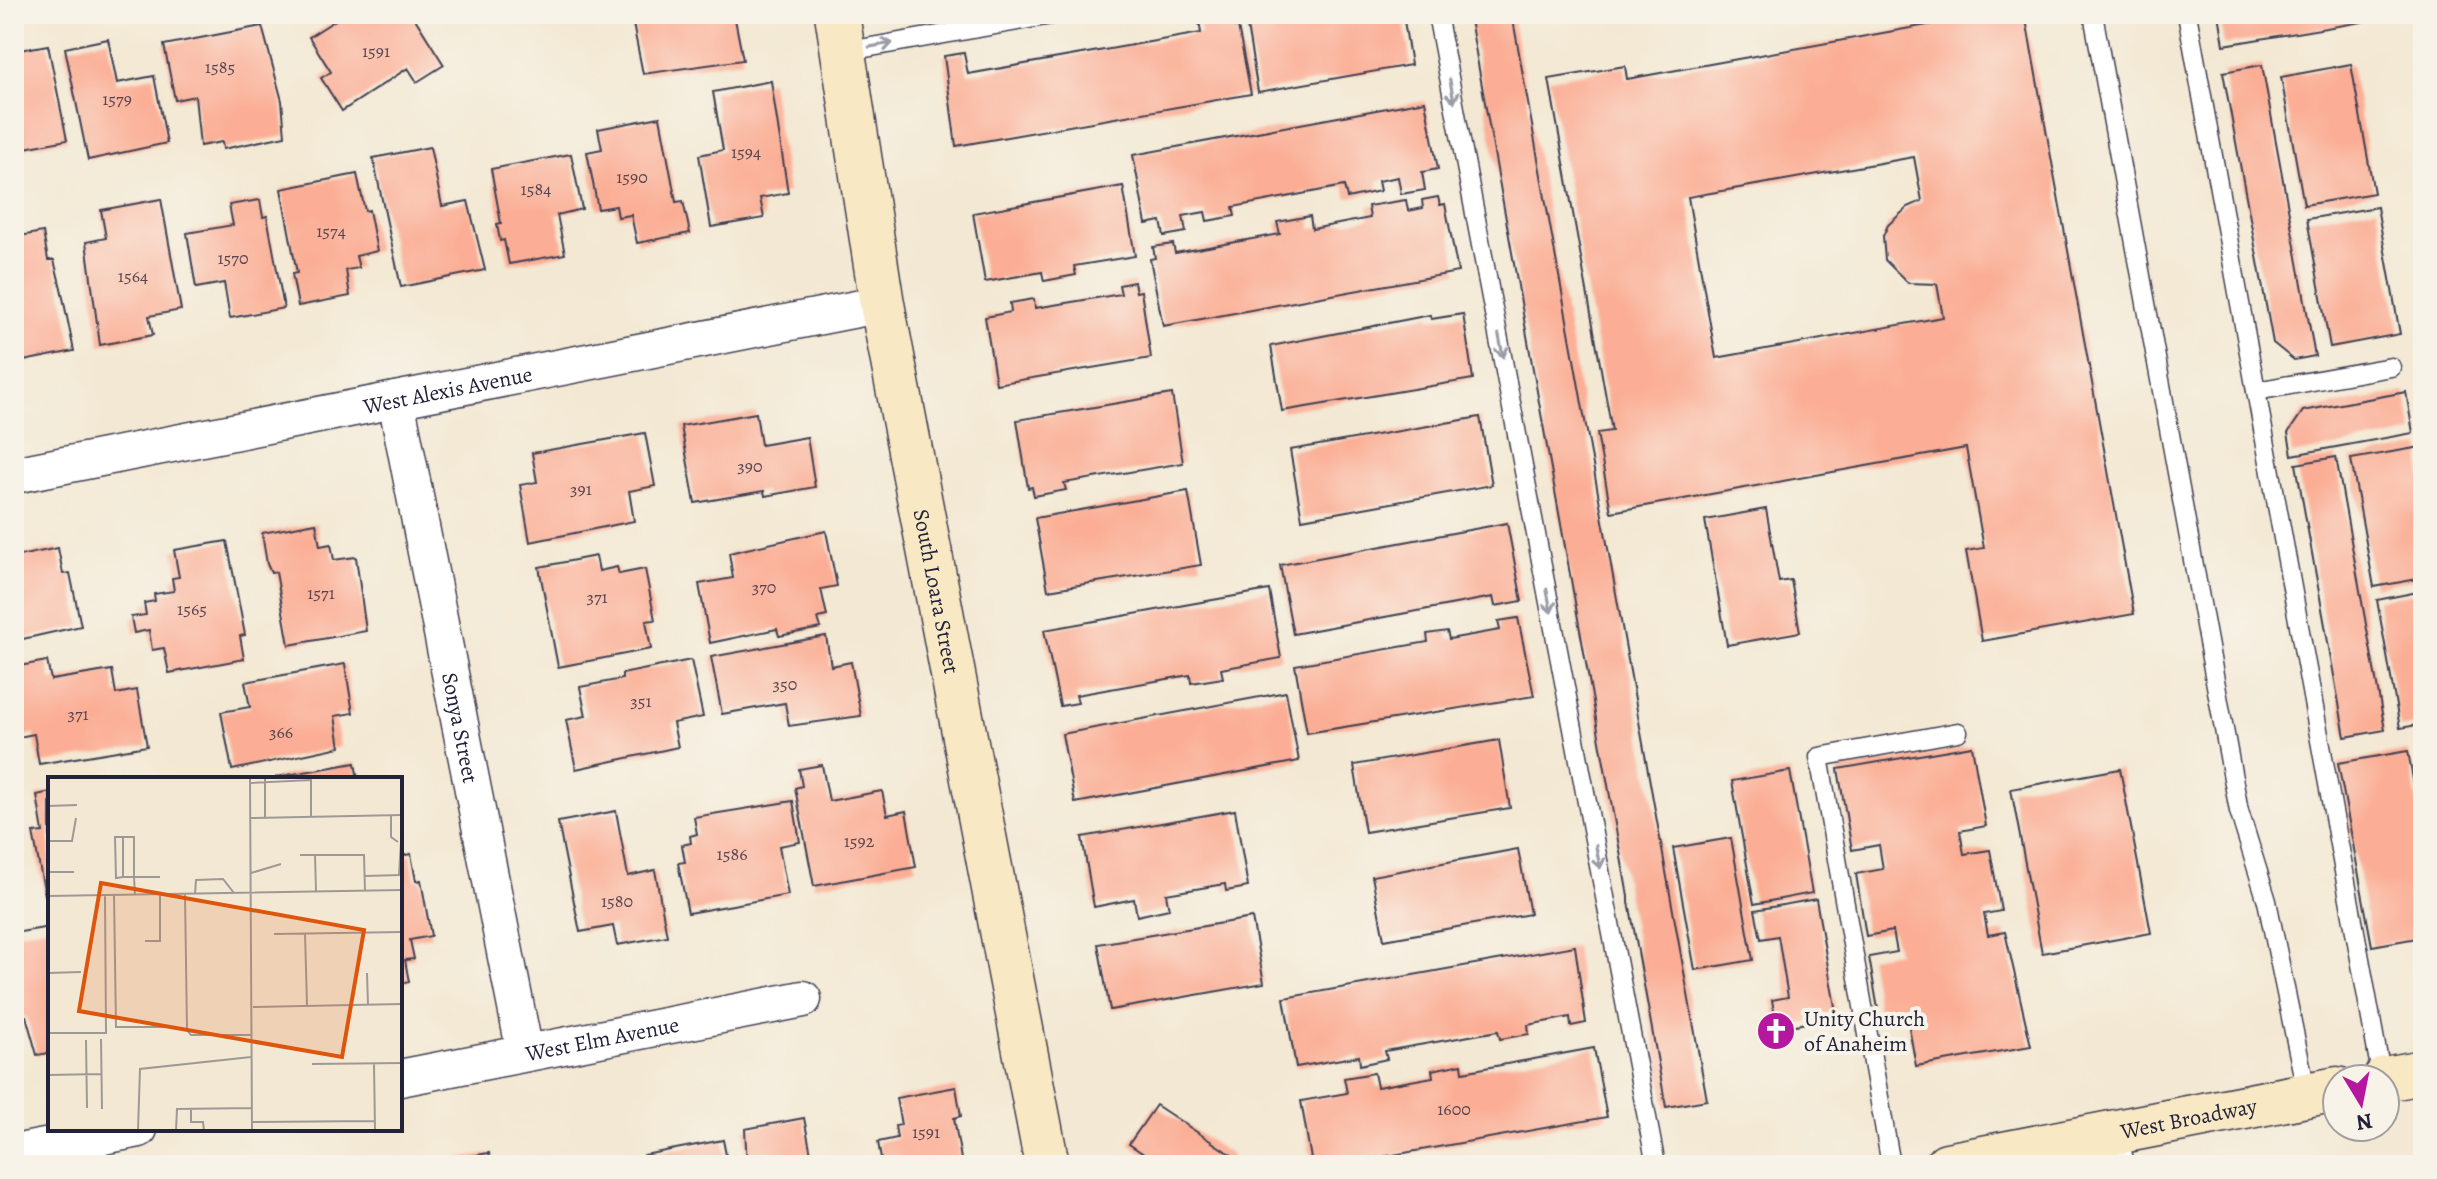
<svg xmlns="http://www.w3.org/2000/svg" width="2437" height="1179" font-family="Alegreya,serif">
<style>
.building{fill:#fbae95;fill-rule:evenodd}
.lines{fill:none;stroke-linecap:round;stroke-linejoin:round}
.lane-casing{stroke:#414052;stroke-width:21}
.street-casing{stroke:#414052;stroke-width:39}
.secondary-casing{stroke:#414052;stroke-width:47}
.lane{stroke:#fff;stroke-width:18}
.street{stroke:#fff;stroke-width:36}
.secondary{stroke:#f8e8c3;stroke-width:44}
.oneway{stroke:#9c9ca7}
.labels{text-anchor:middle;stroke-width:8;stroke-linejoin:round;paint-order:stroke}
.number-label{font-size:18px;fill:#584552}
.street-label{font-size:22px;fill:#22223b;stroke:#f7f3e8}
.poi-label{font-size:22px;fill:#22223b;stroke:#f7f3e8;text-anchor:start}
.inset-road{fill:none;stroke:#9f9996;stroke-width:2}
.view{fill:#de560e;fill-opacity:0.15;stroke:#de560e;stroke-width:4}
.inset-edge{fill:none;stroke:#22223b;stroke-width:4}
</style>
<rect width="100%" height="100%" fill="#f7f3e8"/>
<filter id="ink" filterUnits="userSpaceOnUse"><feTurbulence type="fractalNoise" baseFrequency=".0125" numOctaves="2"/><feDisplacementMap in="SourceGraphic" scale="16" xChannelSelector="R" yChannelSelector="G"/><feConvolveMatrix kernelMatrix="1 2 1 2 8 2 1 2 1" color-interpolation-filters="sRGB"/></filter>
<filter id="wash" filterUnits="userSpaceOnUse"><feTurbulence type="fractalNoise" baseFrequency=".006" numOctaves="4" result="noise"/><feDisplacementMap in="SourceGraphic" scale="32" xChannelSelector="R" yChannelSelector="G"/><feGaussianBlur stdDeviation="1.8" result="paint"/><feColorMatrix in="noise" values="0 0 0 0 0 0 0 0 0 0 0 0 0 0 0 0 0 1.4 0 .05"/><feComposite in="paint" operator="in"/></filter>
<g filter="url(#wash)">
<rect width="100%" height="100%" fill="#f3e8d3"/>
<g id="blocks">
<g class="building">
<polygon points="345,14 412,14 444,65 417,82 408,68 342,111 321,78 331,72 309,37"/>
<polygon points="631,14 734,14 743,60 643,74"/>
<polygon points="1198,14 1232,14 1235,27 1238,27 1251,94 956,146 944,56 964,53 968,74 1201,33"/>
<polygon points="1245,14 1267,14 1268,20 1303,14 1403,14 1411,65 1258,92"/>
<polygon points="1469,14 1512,14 1707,1100 1666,1107"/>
<path d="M1988,14H2025L2134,614L1982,641L1966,551L1984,548L1966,448L1611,512L1597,433L1612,431L1549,79L1625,66L1627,79ZM1914,157L1922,201L1908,207L1888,225L1883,236L1885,260L1908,283L1937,284L1943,317L1716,358L1688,197Z"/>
<polygon points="2219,14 2360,14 2362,22 2224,45"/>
<polygon points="262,26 282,101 285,136 223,149 222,142 200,146 195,96 175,100 164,45"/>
<polygon points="108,39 117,83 154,76 167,143 88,160 65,48"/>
<polygon points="48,45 67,140 14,150 14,51"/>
<polygon points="2351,64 2374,193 2304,205 2281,77"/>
<polygon points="2262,65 2315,356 2294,360 2273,343 2223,72"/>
<polygon points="771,81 788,193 760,198 764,218 711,227 699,155 723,150 713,92"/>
<polygon points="1425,101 1438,169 1422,172 1425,190 1401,194 1398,177 1378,181 1380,191 1347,198 1344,186 1233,207 1235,216 1207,221 1205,212 1183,216 1186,232 1164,236 1161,221 1146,224 1133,155"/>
<polygon points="660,117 676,202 683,201 690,233 637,243 631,215 618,217 616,206 598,209 587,152 602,149 598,129"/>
<polygon points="430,147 442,206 468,201 485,270 401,287 373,158"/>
<polygon points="571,154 582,209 557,215 565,254 509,264 504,240 500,241 497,224 501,223 491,169"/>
<polygon points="357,174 365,211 369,210 377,251 356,256 359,268 346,270 350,296 298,306 292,274 297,273 281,189"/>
<polygon points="1123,186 1135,256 1074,266 1076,275 1044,281 1042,272 985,282 973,213"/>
<polygon points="1438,197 1440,205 1445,204 1458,272 1163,326 1150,259 1155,258 1153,247 1173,244 1175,253 1280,234 1277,222 1310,216 1312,229 1370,218 1368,206 1406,200 1408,211 1423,208 1422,200"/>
<polygon points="161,199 181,310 149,316 153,335 100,345 86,242 106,238 101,210"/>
<polygon points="260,200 263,217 267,216 284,308 230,318 224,283 196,288 187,233 233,225 229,205"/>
<polygon points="2377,207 2400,334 2330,347 2307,219"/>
<polygon points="43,232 48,260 54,260 61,288 74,351 18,362 14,342 14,237"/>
<polygon points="1134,282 1136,292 1141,291 1151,358 996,384 985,317 1011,312 1010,303 1034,299 1035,308 1121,294 1119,285"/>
<polygon points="1463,314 1473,379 1282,411 1271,346 1430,315 1431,319"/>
<polygon points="2406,392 2413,433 2292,455 2288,433 2303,411"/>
<polygon points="1172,394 1183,463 1064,483 1066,490 1034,496 1032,487 1028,488 1017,420"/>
<polygon points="756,413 761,445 807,437 815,487 765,496 764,491 695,503 681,426"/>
<polygon points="1480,417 1492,485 1302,519 1290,450"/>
<polygon points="645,433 655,486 629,491 634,521 530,542 520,485 537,482 532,453"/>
<polygon points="2421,447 2423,578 2374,587 2351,459"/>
<polygon points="2336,457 2385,730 2345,737 2296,464"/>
<polygon points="1188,491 1201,565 1048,590 1035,518"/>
<polygon points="1766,509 1779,582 1791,580 1800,632 1727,645 1705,520"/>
<polygon points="316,523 320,546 331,544 334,560 356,557 366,631 289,645 276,572 271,573 267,564 262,533"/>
<polygon points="1507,523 1522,601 1495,606 1493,597 1293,634 1280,565"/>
<polygon points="826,531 837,586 821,589 827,616 818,618 821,628 779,636 777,629 710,643 699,584 733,578 729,553"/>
<polygon points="227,541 245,635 240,636 244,659 169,673 164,648 152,650 149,630 134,633 131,617 146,615 144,603 155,601 154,594 174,591 172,578 179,577 174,550"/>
<polygon points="58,548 63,574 70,573 81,626 14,641 14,557"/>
<polygon points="596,556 599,571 617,567 619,574 645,569 655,620 646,621 651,649 558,667 539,567"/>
<polygon points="1269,590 1281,658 1221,669 1223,678 1191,683 1190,675 1076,695 1078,703 1060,706 1044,630"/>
<polygon points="2423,591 2423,724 2400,728 2377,600"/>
<polygon points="1518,618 1534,696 1307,733 1295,665 1428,642 1427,634 1447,631 1449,639 1500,630 1498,621"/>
<polygon points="826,636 831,666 851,662 861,716 789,726 785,703 722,714 711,657"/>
<polygon points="691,660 703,717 673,723 678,747 576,769 566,720 586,716 580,687 622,679 622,674"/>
<polygon points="47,661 51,680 112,670 116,694 137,690 147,746 39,764 34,734 14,738 14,667"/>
<polygon points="345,664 353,713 335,716 340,747 232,770 221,712 250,707 245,682"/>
<polygon points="1286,692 1299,761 1075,803 1062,734"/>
<polygon points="1499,740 1510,808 1365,832 1354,765"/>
<polygon points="1972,746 1986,826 1960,831 1964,854 1990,850 2001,911 1984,914 1988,935 2005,932 2031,1046 1916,1066 1907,1016 1880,1021 1869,957 1897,952 1893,931 1866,936 1856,874 1883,869 1879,845 1852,850 1838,769"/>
<polygon points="2408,751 2423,836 2423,937 2372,946 2338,763"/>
<polygon points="355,763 358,779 276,779 276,777"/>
<polygon points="822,765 829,801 882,791 887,815 906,811 916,867 814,886 795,788 802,786 799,769"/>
<polygon points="2120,769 2151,933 2042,953 2011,789"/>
<polygon points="1790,771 1812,893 1754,904 1732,781"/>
<polygon points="50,792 50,894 45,895 33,833 43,832 37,795"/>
<polygon points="793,801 800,842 779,846 788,895 688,913 678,863 685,862 682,845 691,843 690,836 697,834 694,817"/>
<polygon points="1235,810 1248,887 1226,891 1225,884 1166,894 1169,909 1137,916 1134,899 1094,907 1082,837"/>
<polygon points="616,811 628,876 655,870 667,936 617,945 613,926 580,932 558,822"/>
<polygon points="1731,838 1753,960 1695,970 1673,848"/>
<polygon points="1518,849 1530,914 1384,940 1372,876"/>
<polygon points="411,854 416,881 421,880 431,936 410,940 414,959 405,960 409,982 400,984 400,856"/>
<polygon points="1816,899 1837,1018 1777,1028 1772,1000 1788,997 1778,936 1761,939 1755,910"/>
<polygon points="1252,918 1264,983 1110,1010 1098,944"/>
<polygon points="50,927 50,1053 37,1055 26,1016 14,1019 14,933"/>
<polygon points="1575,946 1586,1023 1571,1026 1570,1017 1528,1025 1529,1034 1500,1039 1498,1031 1385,1051 1387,1059 1360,1065 1359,1056 1296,1067 1284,998"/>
<polygon points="1594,1048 1607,1117 1337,1165 1312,1165 1301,1101 1347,1093 1344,1078 1374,1073 1377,1087 1433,1077 1432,1070 1462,1064 1463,1072"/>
<polygon points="956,1087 961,1116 954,1118 962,1165 882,1165 878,1142 897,1138 895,1126 901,1125 896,1098"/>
<polygon points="1156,1105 1233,1156 1227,1165 1160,1165 1129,1144"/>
<polygon points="804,1118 812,1159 832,1155 833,1165 747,1165 745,1129"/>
<polygon points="723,1140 728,1165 646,1165 644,1155"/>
<polygon points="489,1153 491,1165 436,1165 435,1162"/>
<polygon points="621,1157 623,1165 584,1165 584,1163"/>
</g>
</g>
</g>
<g filter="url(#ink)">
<use href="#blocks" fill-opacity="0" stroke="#414052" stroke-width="2"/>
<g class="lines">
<defs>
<g id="lane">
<polyline points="1437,14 1656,1165"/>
<polyline points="2093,14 2239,811 2267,901 2307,1095"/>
<polyline points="2187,14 2382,1079"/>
<polyline points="843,52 1057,14"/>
<polyline points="2256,391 2391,367"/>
<polyline points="2118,1132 2125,1165"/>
<polyline points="1891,1165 1819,757 1958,732"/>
</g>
<g id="street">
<path id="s1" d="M396,400L525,1053"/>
<path id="s2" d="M14,475L882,304"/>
<path id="s3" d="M400,1078L803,999"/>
<polyline points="14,1153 139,1129"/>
</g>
<g id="secondary">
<path id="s4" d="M837,14L882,304L1047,1165"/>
<polyline points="2385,1079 2423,1072"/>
<path id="s5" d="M1947,1165L2337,1089"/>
</g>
</defs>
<use href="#lane" class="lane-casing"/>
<use href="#street" class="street-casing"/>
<use href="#secondary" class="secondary-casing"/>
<use href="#lane" class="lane"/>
<use href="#street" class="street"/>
<use href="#secondary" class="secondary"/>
</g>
<defs><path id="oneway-shaft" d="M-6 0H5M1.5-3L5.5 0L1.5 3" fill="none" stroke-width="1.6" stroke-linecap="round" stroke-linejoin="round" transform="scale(2)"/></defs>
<g class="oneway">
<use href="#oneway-shaft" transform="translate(881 45) rotate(-10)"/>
<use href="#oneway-shaft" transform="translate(1452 91) rotate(79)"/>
<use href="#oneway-shaft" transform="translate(1501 346) rotate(79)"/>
<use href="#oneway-shaft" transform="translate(1549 601) rotate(79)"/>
<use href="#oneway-shaft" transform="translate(1598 857) rotate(79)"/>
</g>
</g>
<defs>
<symbol id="church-disc" viewBox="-11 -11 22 22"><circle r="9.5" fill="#b5179e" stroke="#f7f3e8"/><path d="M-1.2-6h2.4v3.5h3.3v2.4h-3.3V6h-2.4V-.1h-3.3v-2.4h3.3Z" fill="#fff"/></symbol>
</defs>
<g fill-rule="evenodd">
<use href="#church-disc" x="1754" y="1009" width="44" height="44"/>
</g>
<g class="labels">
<g class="number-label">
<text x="376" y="57">1591</text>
<text x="220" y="73">1585</text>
<text x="117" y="105">1579</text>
<text x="746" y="158">1594</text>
<text x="632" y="183">1590</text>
<text x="536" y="195">1584</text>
<text x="331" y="237">1574</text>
<text x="233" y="264">1570</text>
<text x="133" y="282">1564</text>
<text x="750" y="472">390</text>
<text x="581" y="495">391</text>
<text x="764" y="593">370</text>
<text x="321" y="599">1571</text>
<text x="597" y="603">371</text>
<text x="192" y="615">1565</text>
<text x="785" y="690">350</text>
<text x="641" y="707">351</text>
<text x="78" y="720">371</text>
<text x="281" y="738">366</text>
<text x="859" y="847">1592</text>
<text x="732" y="860">1586</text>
<text x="617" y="907">1580</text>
<text x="1454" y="1115">1600</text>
<text x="926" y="1138">1591</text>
</g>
<g class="street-label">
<text dy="8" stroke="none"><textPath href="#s2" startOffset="442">West Alexis Avenue</textPath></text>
<text dy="8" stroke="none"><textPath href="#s4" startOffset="586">South Loara Street</textPath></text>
<text dy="8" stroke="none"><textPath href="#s1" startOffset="334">Sonya Street</textPath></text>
<text dy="8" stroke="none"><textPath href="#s3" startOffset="206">West Elm Avenue</textPath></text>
<text dy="8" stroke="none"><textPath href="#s5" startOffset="246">West Broadway</textPath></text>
</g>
<g class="poi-label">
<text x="1804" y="1026">Unity Church<tspan x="1804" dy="25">of Anaheim</tspan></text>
</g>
</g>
<g transform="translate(48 777)">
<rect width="354" height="354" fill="#f3e8d3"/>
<path class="inset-road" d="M202,1L204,353M217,1V40M202,6L263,3V39M0,29L29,28M343,38V60L350,65M202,41L354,38M75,60V100M0,64H24L28,41M252,78H267L268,114M267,78H316L317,114M0,95H26M203,96L233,87M351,98L354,47M317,99L353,98M137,117L139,253L143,258H204M147,117L148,103L175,102L186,116M66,118L68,250H128M87,118L86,100V60H67L68,101L75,100H112M0,119L354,113M257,156L259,229M226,157L354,155M97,164H112V117M0,196L33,195M319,196L320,228M205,230L354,227M0,256H58L57,118M53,262L54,332M38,263L39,331M264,287L354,286M326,287L327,353M0,298L54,297M143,332V345H155L156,353M204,345L326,344M90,353L92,292L203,280M128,353L129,332L204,331"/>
<path class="view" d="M53,106L316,153L294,280L31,234Z"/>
<rect width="354" height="354" class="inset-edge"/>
</g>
<rect width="2437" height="1179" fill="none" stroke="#f7f3e8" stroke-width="48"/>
<g transform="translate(2361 1103) rotate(170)"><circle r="38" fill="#f7f3e8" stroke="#a29fa3" stroke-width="2"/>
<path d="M0-6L14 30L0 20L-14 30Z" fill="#b5179e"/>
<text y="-12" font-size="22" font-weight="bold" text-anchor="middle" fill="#22223b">N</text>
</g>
</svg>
